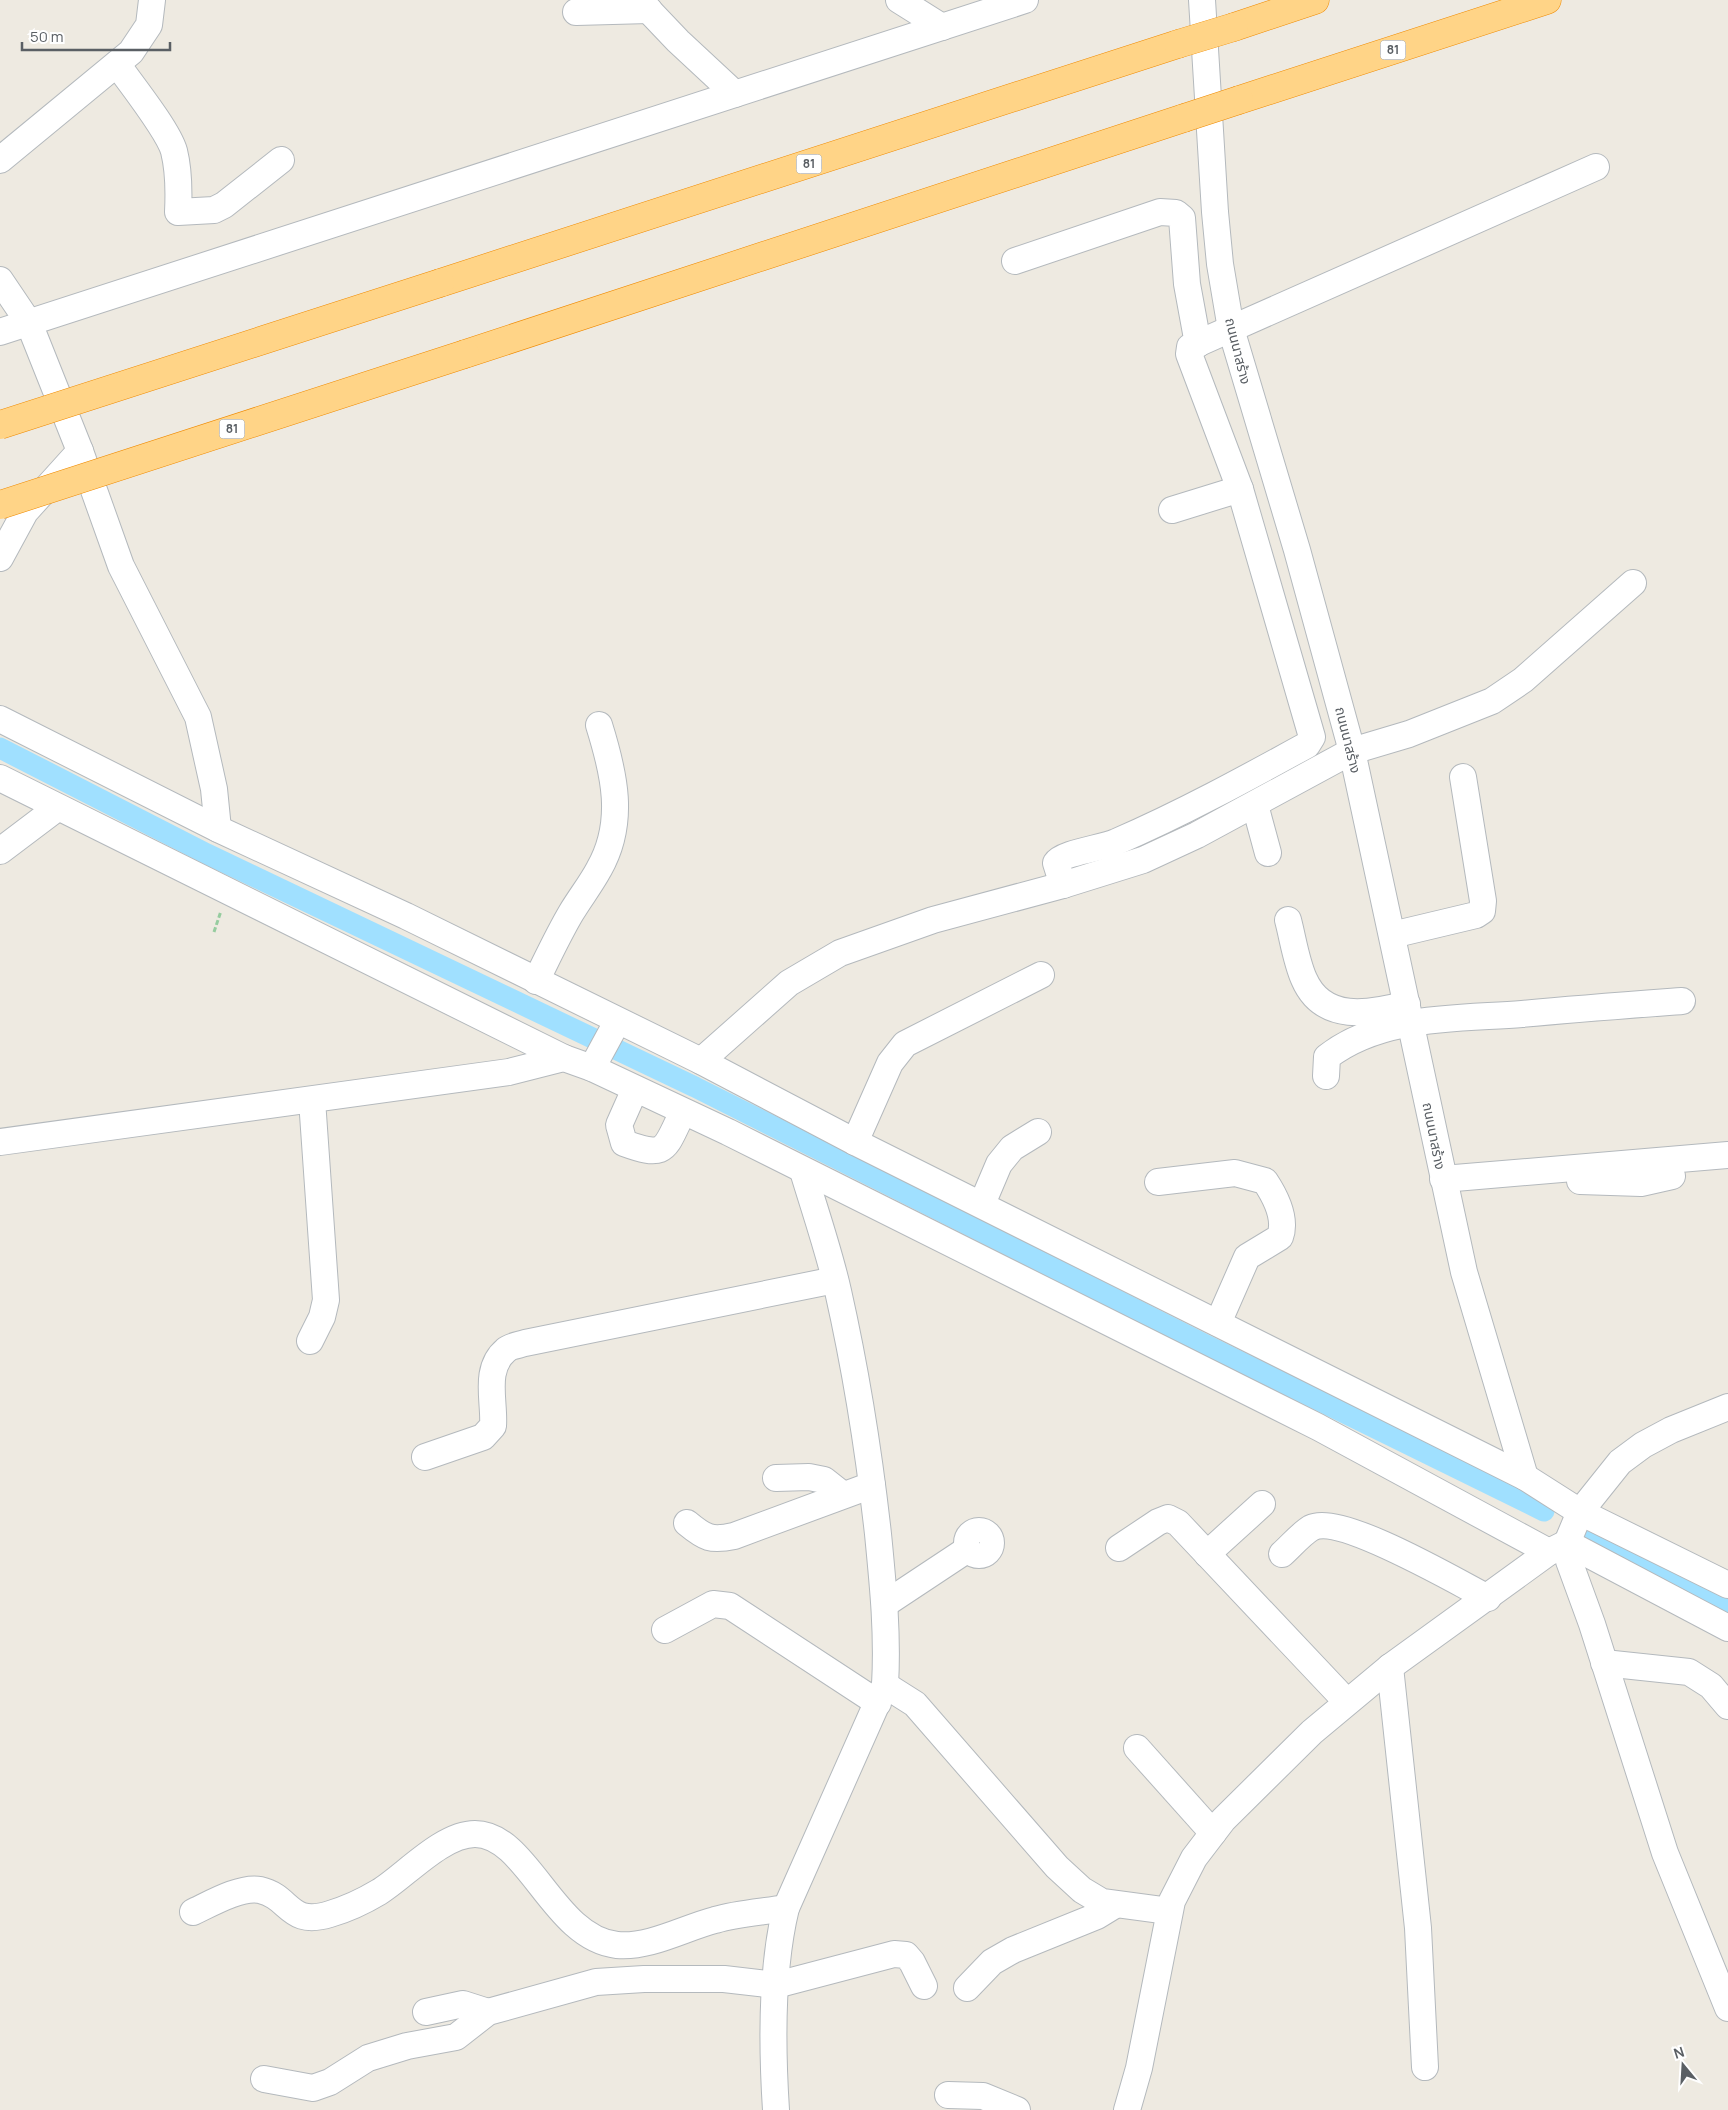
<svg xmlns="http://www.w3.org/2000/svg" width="1728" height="2110" font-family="Manrope,'Noto Sans Thai',sans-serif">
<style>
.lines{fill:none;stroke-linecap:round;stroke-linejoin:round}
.canal{stroke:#a0e0ff;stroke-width:21}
.minor-casing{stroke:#b4b9bd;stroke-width:28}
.highway-casing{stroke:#ef8a00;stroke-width:29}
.path{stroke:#96cc9f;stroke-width:3;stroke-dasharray:5 2.5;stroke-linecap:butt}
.minor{stroke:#fff;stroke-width:26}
.highway{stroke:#ffd487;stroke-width:28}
.highway-bridge-casing{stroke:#ef8a00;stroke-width:29;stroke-linecap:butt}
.highway-bridge{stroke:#ffd487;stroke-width:28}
.labels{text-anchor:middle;stroke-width:5;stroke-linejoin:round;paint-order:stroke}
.shield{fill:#fff;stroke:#8c8f92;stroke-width:1}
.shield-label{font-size:12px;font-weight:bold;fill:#5a5f64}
.street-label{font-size:14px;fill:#5a5f64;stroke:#fff}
</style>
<rect width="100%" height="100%" fill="#eeeae1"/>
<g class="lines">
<g class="canal">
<polyline points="0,748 207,854 695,1087 1202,1343 1544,1511"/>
<polyline points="1591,1534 1728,1604"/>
</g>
<defs>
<g id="minor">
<polyline points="639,0 678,41 735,94"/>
<polyline points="899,0 942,27"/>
<polyline points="1202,0 1215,212 1220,264 1231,329 1297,550 1352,751 1464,1272 1525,1477"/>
<polyline points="576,12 649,10"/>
<path d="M117,64C131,84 168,130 174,151C179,171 179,192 178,212L214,210L224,205L281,160"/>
<polyline points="0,160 131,52 149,25 152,0"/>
<polyline points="1015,261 1160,212 1176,213 1182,218 1187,284 1198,344"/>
<polyline points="0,280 29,323 80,451 121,566 198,717 214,789 218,829"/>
<polyline points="0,332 1025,0"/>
<polyline points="1172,510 1240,489"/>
<polyline points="0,558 25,512 80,451"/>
<polyline points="0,719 218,829 406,916 701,1061 855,1142 1525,1477 1580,1512 1728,1585"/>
<polyline points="0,778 564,1058"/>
<polyline points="1255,805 1268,853"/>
<polyline points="0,851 57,808"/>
<path d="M1063,885L1056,863C1062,853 1103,848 1116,842C1181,814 1245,779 1307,745L1312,737L1240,489L1189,354L1190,347L1596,167"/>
<path d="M1288,920C1293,939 1296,961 1304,979C1323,1023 1370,1014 1407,1004"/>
<polyline points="1392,935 1476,915 1482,911 1483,901 1463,777"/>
<path d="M536,981C547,959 558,935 571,913C580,898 591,884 599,869C626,822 614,773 599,725"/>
<polyline points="701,1061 789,983 840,953 933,920 1063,885 1143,860 1197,835 1352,751 1409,734 1492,701 1523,680 1633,583"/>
<polyline points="592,1068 617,1022"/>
<path d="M1326,1076L1327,1057C1381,1015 1457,1019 1522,1014C1575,1009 1629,1005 1682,1001"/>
<path d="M635,1089L619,1125L624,1143C668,1159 664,1149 683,1112"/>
<polyline points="0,1142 509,1072 564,1058 592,1068 728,1132 1318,1427 1549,1552"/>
<polyline points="855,1142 890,1063 905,1044 1041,975"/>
<polyline points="1443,1179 1728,1155"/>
<polyline points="1580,1181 1641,1183 1672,1176"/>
<path d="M1158,1182L1235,1173L1265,1181C1275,1196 1287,1218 1280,1237L1247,1257L1218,1323"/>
<polyline points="982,1204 999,1164 1012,1148 1038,1132"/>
<polyline points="310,1341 322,1317 326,1300 312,1100"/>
<polyline points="1728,1407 1671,1430 1643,1445 1620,1462 1580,1512 1567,1543 1569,1561 1592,1624 1665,1853 1728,2008"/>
<path d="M425,1457L483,1437L493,1426C495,1402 483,1369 506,1350C510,1346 519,1345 525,1343L835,1280"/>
<polyline points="776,1478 809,1477 824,1480 843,1495"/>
<path d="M687,1523C705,1538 711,1541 734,1536L872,1485"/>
<circle cx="979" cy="1543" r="12"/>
<polyline points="1119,1548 1158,1522 1168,1518 1178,1523 1347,1702"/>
<polyline points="1207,1554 1262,1504"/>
<path d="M1282,1554C1291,1546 1301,1534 1311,1528C1340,1513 1457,1582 1488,1598"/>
<polyline points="885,1604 968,1549"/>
<polyline points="665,1630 713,1604 730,1606 878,1703"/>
<polyline points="1604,1663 1689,1672 1711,1686 1728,1706"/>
<polyline points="1390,1667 1418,1928 1425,2067"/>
<polyline points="885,1685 915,1704 1057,1867 1082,1890 1102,1902 1169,1911"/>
<polyline points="1137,1748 1213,1833"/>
<path d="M193,1912C210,1904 241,1886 260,1890C291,1897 288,1927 330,1914C347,1909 364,1901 379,1892C405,1876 442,1834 475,1834C528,1834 553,1938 617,1945C650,1948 684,1928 715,1920C738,1913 762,1912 786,1908"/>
<polyline points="967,1988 992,1962 1013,1950 1097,1916 1115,1905"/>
<polyline points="426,2012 463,2004 488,2012"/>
<polyline points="264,2079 313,2088 330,2082 368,2058 407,2046 456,2037 488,2012 596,1982 644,1979 724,1979 776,1985 894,1954 906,1955 912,1962 924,1986"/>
<polyline points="948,2095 983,2096 1017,2110"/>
<path d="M776,2110C772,2048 771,1969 786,1908L885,1685C888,1634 883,1585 878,1534C869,1453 856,1371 838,1291C829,1251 815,1211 803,1171"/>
<polyline points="1127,2110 1139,2068 1172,1901 1194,1858 1223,1820 1312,1732 1390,1667 1549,1552 1567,1543 1728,1628"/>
</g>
<g id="highway">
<polyline points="1234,27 1315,0"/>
<polyline points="1239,100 1547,0"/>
<polyline points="440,283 1178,44"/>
<polyline points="465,354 1184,118"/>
</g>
</defs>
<use href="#minor" class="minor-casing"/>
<use href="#highway" class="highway-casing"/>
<polyline class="path" points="214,932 221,911"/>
<use href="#minor" class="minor"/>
<use href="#highway" class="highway"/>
<defs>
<g id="highway-bridge">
<polyline points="1178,44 1234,27"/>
<polyline points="1184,118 1239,100"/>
<polyline points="0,425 440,283"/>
<polyline points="0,505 465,354"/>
</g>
</defs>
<use href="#highway-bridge" class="highway-bridge-casing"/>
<use href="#highway-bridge" class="highway-bridge"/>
</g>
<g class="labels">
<g class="shield">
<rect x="1380.5" y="40.5" width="25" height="19" rx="4"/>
<rect x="796.5" y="154.5" width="25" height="19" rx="4"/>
<rect x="219.5" y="419.5" width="25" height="19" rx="4"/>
</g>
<g class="shield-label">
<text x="1393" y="54">81</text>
<text x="809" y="168">81</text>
<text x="232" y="433">81</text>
</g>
<g class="street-label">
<text transform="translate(1238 351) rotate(76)" y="5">ถนนนาสร้าง</text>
<text transform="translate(1348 740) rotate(76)" y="5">ถนนนาสร้าง</text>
<text transform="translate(1434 1136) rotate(79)" y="5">ถนนนาสร้าง</text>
</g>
</g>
<g transform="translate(1683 2065) rotate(342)" stroke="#ffffff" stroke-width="4" paint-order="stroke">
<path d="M0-4L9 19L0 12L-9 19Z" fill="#5a5f64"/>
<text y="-8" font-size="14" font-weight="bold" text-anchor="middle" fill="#5a5f64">N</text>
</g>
<path d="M22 42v8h148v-8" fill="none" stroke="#5a5f64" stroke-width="2.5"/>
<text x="30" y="42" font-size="15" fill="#5a5f64" stroke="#ffffff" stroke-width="4" paint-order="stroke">50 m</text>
</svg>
